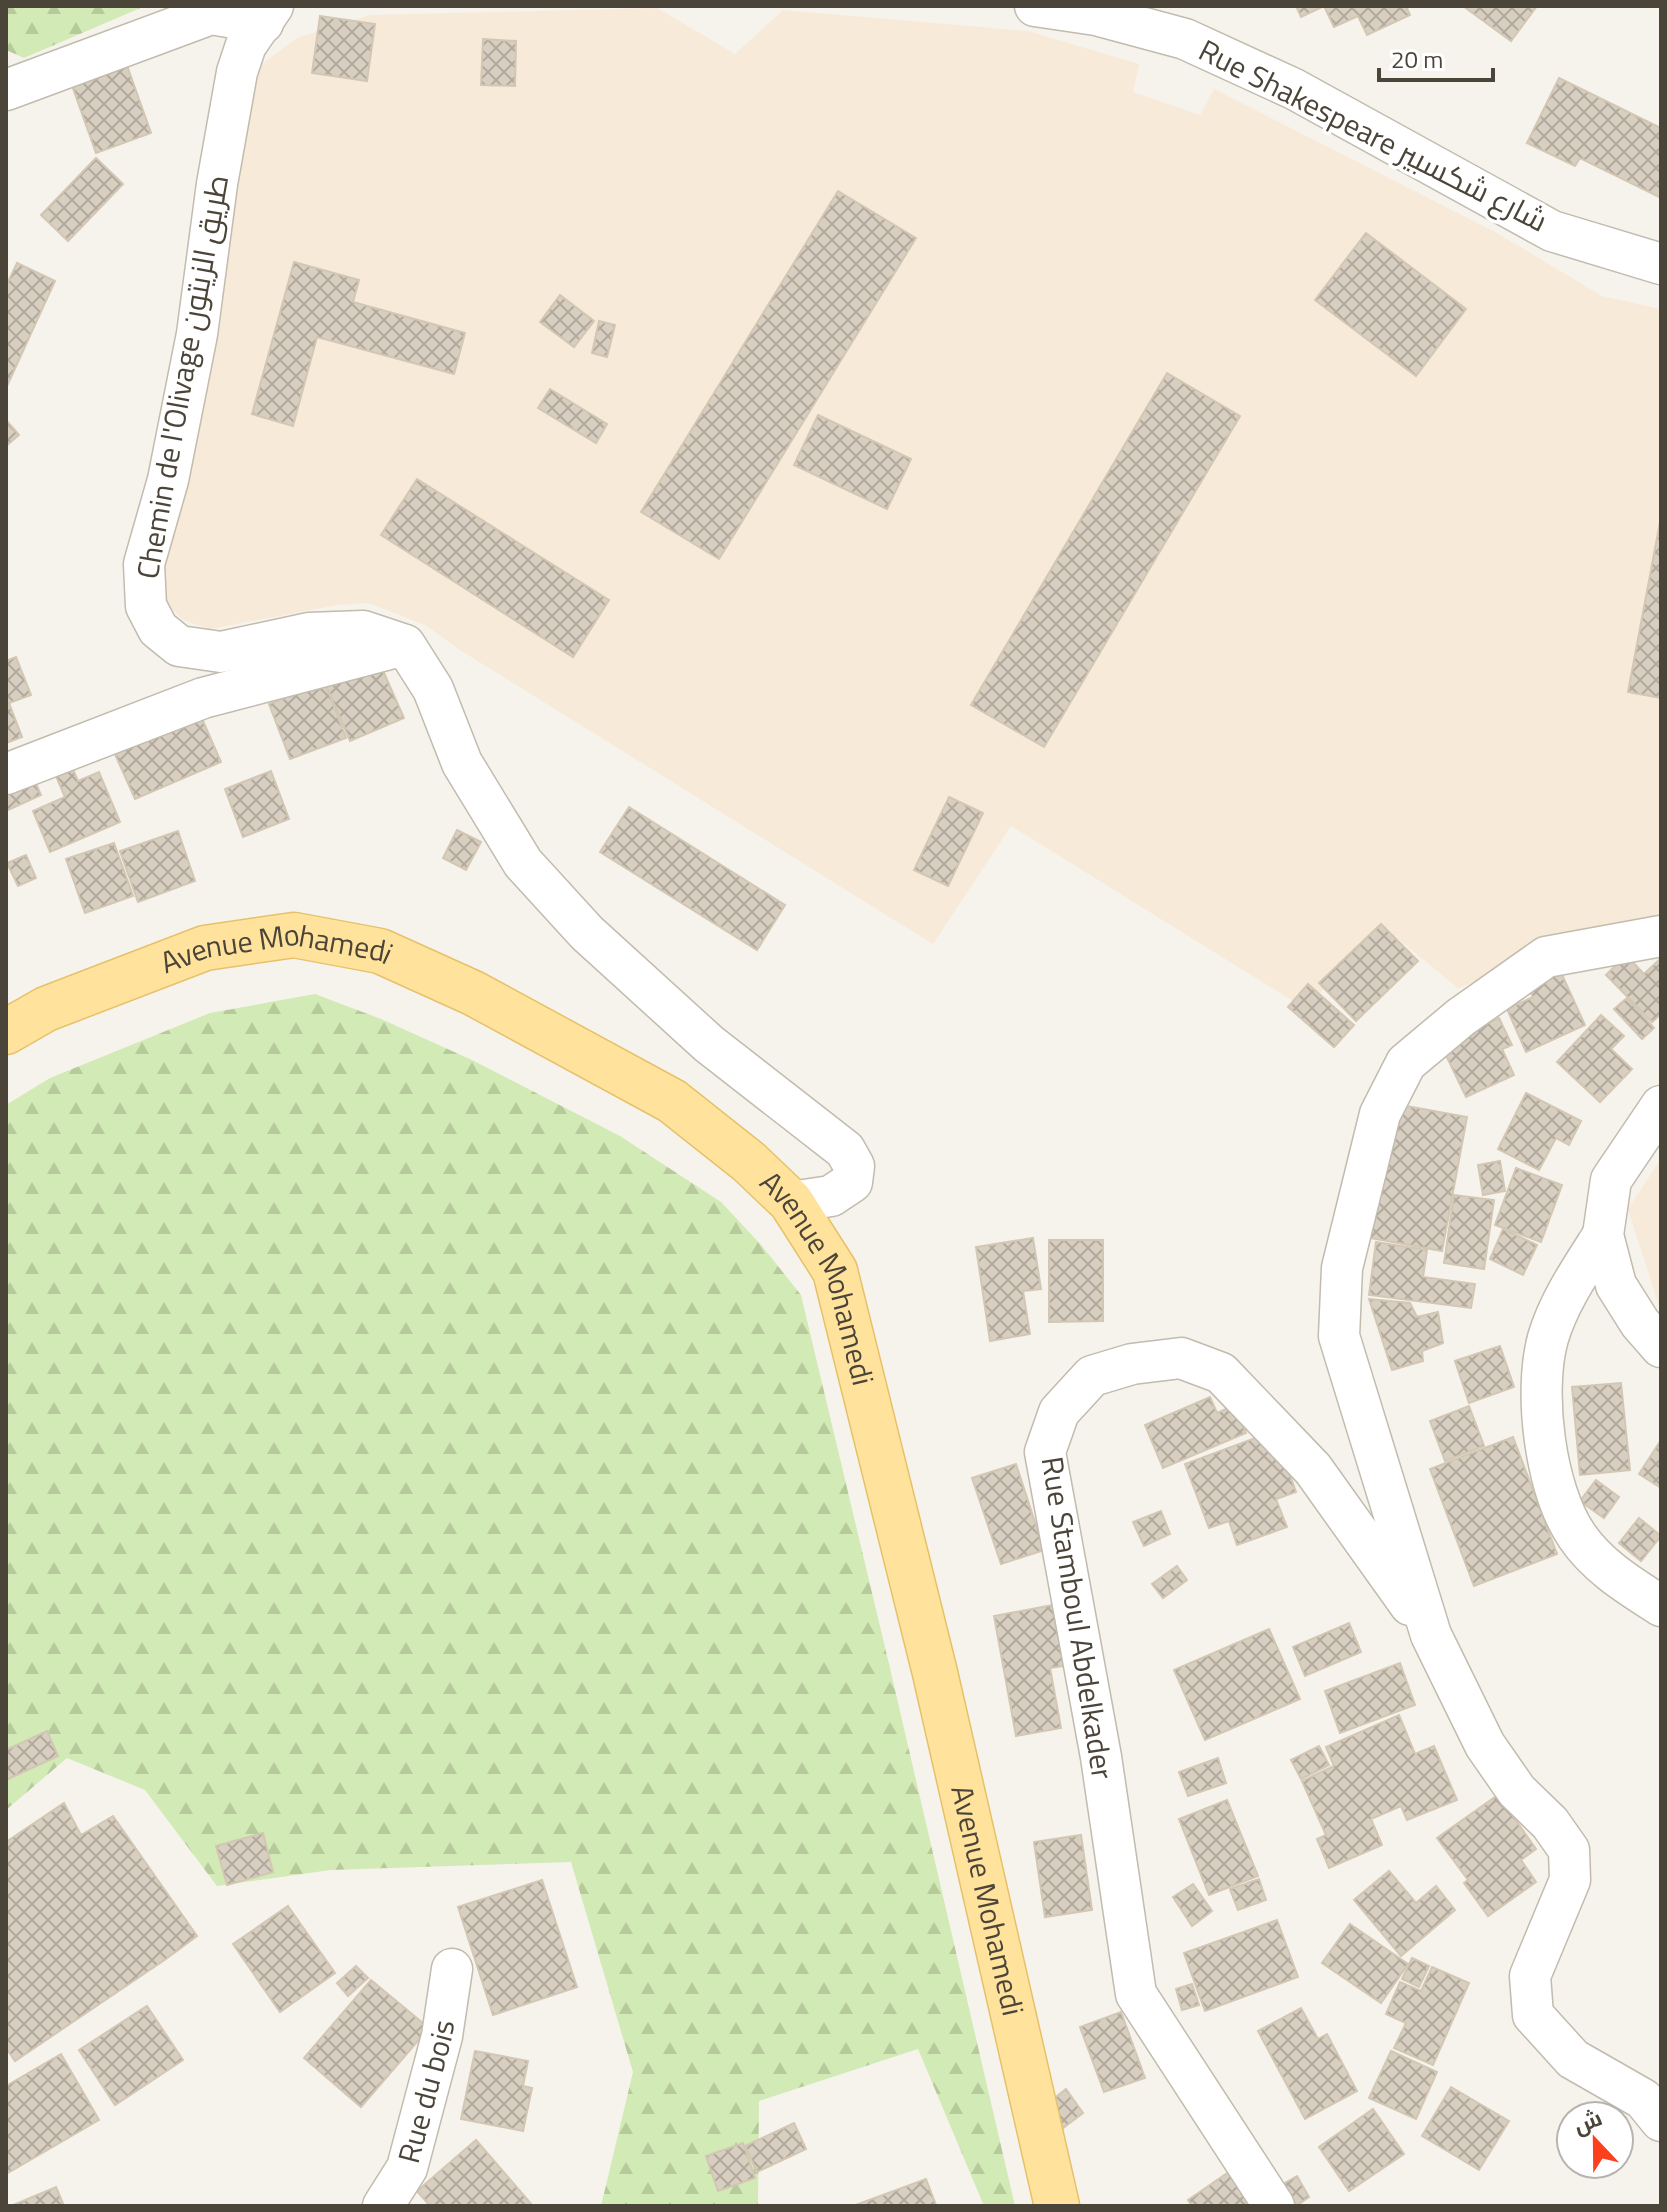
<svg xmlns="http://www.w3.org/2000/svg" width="1667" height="2212" font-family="'Titillium Web',Cairo,sans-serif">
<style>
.commercial{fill:#f7ead8}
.forest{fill:url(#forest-firs)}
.building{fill:url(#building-cross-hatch);stroke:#d3c7b4;stroke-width:2}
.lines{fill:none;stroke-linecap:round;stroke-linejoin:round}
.minor-casing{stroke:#c2bbae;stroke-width:43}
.major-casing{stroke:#e6c16a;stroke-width:47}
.minor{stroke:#fff;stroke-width:40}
.major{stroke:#ffe39c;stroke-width:44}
.labels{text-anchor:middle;stroke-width:7;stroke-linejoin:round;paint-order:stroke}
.street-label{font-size:30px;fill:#4b4439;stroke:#fff}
</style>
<defs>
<pattern id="forest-firs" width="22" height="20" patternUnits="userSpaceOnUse" patternTransform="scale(2)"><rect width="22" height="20" fill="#d2eab5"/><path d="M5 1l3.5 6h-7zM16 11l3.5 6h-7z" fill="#b6ca9c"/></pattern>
<pattern id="building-cross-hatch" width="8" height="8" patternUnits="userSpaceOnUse" patternTransform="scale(2)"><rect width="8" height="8" fill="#d8cfc1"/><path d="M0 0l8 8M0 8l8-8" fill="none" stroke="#b1aa9e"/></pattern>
</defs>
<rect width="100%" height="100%" fill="#f6f3ec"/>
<g class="commercial">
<polygon points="657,8 735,54 783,10 1028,31 1139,64 1133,92 1200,115 1214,89 1495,232 1602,296 1661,309 1661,919 1593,936 1458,988 1380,924 1306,1009 1011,826 933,944 460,650 425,625 368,603 337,605 210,629 183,620 165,602 162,564 219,332 250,73 297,38 370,15"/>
<polygon points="1661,1159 1661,1312 1628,1209"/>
</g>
<g class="forest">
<polygon points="6,6 145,6 24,58 6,50"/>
<polygon points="315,994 381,1019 472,1060 620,1136 721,1202 762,1246 801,1295 889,1664 1015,2206 984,2206 918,2049 759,2101 758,2206 601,2206 633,2072 571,1862 331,1870 217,1886 145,1790 67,1758 6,1810 6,1105 50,1078 210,1013"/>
</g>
<g class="building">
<polygon points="1296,6 1406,6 1410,15 1367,35 1358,16 1334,27 1324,6 1301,17"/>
<polygon points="1463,6 1537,6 1511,41"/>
<polygon points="320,16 375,24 367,81 312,73"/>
<polygon points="483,39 516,41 515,86 481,85"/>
<polygon points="124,57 151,133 96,153 69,77"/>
<polygon points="1559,78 1661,128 1661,198 1580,158 1575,166 1527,143"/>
<polygon points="96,158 123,184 68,241 41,215"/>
<polygon points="838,191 916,238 719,559 641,512"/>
<polygon points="1366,233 1466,309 1416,376 1315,300"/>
<polygon points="294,262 359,280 353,302 465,333 454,374 317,337 293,426 252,414"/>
<polygon points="17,263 55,281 7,386 6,286"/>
<polygon points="560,295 594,321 574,347 540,322"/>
<polygon points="599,321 615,325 607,357 592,353"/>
<polygon points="1167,373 1240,416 1044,747 971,705"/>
<polygon points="550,389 607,424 596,443 538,408"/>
<polygon points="818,415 911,459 887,509 794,465"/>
<polygon points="6,420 19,435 6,446"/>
<polygon points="417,479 609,600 573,657 381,535"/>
<polygon points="1661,517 1661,698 1628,692"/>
<polygon points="376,655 404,718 350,741 323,678"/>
<polygon points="16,657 31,695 9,703 22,737 6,743 6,661"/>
<polygon points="325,683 346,738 290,759 269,704"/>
<polygon points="196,705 221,762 135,799 110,743"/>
<polygon points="69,760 78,781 99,772 120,822 50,852 33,811 65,797 52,767"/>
<polygon points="271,771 289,819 243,837 225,789"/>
<polygon points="31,772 41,795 6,811 6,783"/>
<polygon points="949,797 983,813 948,886 914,870"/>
<polygon points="629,807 785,905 757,950 600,852"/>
<polygon points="457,830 481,842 466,870 443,858"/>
<polygon points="178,831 195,881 138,902 120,851"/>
<polygon points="114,843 133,896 85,913 66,859"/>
<polygon points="26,855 36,878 18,886 7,863"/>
<polygon points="1381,924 1418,961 1356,1021 1319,983"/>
<polygon points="1626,955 1644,974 1661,958 1661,1014 1652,1022 1606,975"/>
<polygon points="1558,966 1585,1025 1526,1052 1507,1009 1533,997 1525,982"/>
<polygon points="1308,984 1354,1025 1334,1047 1288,1007"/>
<polygon points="1627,998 1654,1028 1642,1039 1614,1009"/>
<polygon points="1601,1015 1624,1036 1611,1049 1632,1069 1600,1102 1557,1062"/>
<polygon points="1499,1018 1512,1045 1502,1049 1514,1075 1466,1097 1441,1045"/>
<polygon points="1526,1093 1581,1121 1569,1145 1556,1138 1539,1170 1498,1149"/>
<polygon points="1390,1103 1467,1117 1442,1251 1365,1237"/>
<polygon points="1500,1161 1505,1191 1483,1195 1478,1165"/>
<polygon points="1516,1168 1562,1185 1541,1242 1495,1225"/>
<polygon points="1454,1195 1494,1200 1484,1269 1444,1263"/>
<polygon points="1503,1229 1537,1245 1523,1275 1490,1259"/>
<polygon points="1033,1238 1041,1289 1023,1291 1030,1334 990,1341 976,1247"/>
<polygon points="1049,1240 1103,1240 1103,1321 1049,1322"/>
<polygon points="1376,1242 1427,1250 1423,1277 1475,1284 1471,1308 1369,1295"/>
<polygon points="1369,1299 1410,1303 1417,1317 1438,1312 1443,1343 1422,1351 1423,1361 1392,1370"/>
<polygon points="1500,1346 1514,1387 1469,1403 1455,1361"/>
<polygon points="1621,1383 1630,1470 1580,1475 1572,1387"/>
<polygon points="1210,1397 1217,1413 1235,1405 1246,1433 1163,1468 1145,1425"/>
<polygon points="1469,1406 1484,1446 1445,1461 1430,1421"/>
<polygon points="1274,1431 1296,1492 1276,1499 1287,1527 1237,1545 1229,1521 1209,1528 1185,1464"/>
<polygon points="1513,1437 1557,1554 1474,1586 1430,1469"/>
<polygon points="1661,1440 1661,1488 1639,1474"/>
<polygon points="1016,1464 1044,1550 1001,1564 972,1478"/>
<polygon points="1596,1480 1619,1497 1604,1518 1580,1501"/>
<polygon points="1161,1511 1170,1534 1144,1546 1133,1522"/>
<polygon points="1639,1518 1661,1536 1641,1561 1619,1543"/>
<polygon points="1177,1566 1187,1580 1163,1598 1152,1584"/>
<polygon points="1053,1605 1064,1666 1050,1668 1061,1728 1016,1736 994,1616"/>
<polygon points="1349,1623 1361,1652 1305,1676 1293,1647"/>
<polygon points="1269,1629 1300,1699 1205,1740 1174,1670"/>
<polygon points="1400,1663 1415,1705 1340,1733 1325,1691"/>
<polygon points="1399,1715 1415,1754 1434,1746 1457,1800 1407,1820 1401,1806 1371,1819 1382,1845 1329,1868 1317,1839 1326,1835 1302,1781 1334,1766 1326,1747"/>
<polygon points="47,1731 58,1756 6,1780 6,1750"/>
<polygon points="1319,1746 1329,1765 1301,1779 1291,1760"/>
<polygon points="1218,1758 1226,1783 1188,1796 1179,1772"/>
<polygon points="1498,1795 1536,1849 1521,1860 1536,1882 1488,1916 1464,1883 1468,1880 1437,1838"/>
<polygon points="1227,1800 1258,1876 1209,1895 1179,1819"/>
<polygon points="64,1803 81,1835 113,1816 197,1936 166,1959 15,2061 6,2048 6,1842"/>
<polygon points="263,1833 273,1872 227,1885 216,1846"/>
<polygon points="1081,1835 1092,1910 1045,1917 1034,1842"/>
<polygon points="1389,1871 1416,1903 1436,1886 1455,1910 1401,1956 1354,1900"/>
<polygon points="1259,1879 1266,1900 1238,1910 1230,1889"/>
<polygon points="542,1880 577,1987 493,2015 458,1907"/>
<polygon points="1193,1884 1212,1911 1192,1926 1173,1897"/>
<polygon points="288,1906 335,1973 280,2012 233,1944"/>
<polygon points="1277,1920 1298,1977 1205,2011 1184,1953"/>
<polygon points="1350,1924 1408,1964 1381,2003 1322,1963"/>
<polygon points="1412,1958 1429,1966 1419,1987 1402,1979"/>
<polygon points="356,1966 368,1978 348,1996 337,1983"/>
<polygon points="1432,1967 1469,1983 1433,2065 1394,2048 1406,2023 1386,2014 1400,1982 1421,1991"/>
<polygon points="371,1980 429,2028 361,2107 304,2058"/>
<polygon points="1192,1984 1199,2005 1182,2010 1176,1989"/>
<polygon points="147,2006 183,2060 115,2105 79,2050"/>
<polygon points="1301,2008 1318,2039 1327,2034 1357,2091 1305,2119 1258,2031"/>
<polygon points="1121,2012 1145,2078 1104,2092 1080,2027"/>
<polygon points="475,2051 528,2061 523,2086 532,2088 523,2131 461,2119"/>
<polygon points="1391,2051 1437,2072 1416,2119 1369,2098"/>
<polygon points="61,2054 99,2120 6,2174 6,2086"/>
<polygon points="1451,2087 1509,2121 1479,2170 1422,2136"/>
<polygon points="1066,2089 1083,2113 1063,2128 1046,2105"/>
<polygon points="1373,2109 1404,2154 1349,2191 1319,2147"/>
<polygon points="794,2123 806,2149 757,2172 745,2146"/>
<polygon points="476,2140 533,2206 430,2206 417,2191"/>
<polygon points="743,2143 755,2178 718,2191 706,2156"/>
<polygon points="1229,2172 1253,2206 1192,2206 1188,2200"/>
<polygon points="1297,2176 1309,2197 1296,2206 1283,2184"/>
<polygon points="926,2179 936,2205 853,2206"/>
<polygon points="56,2187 64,2206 11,2206"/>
</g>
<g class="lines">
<defs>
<g id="minor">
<polyline points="273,6 246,45 237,72 217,184 197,334 168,480 144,564 146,606 158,629 179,646 221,652 309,633 363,631 405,645 433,689 462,763 523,863 587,933 709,1044 845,1150 854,1166 852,1182 831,1196 791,1202"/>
<polyline points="1035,6 1096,15 1185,39 1294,89 1552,231 1661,264"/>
<polyline points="6,90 211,14 263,23"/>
<polyline points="6,774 203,698 401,646"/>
<polyline points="1661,936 1546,957 1461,1017 1406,1063 1380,1114 1342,1268 1339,1336 1431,1635 1485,1745 1517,1791 1550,1823 1569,1850 1570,1880 1530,1976 1533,2015 1573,2059 1643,2099 1661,2121"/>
<polyline points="1661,1106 1611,1180 1603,1235 1616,1285 1640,1323 1661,1347"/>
<path d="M1603,1235C1582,1268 1559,1301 1548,1338C1533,1392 1545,1489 1577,1536C1598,1567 1630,1586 1661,1606"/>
<path id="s1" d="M383,2206L407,2168L442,2036L452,1969"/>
<polyline points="1274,2206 1136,1994 1101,1757 1045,1452 1059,1412 1092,1376 1132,1364 1181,1358 1221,1373 1313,1469 1410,1605"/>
</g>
<g id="major">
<path id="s2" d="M6,1032L46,1009L205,948L294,935L380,951L473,993L672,1101L749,1162L791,1202L835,1271L935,1673L1057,2206"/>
</g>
</defs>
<use href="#minor" class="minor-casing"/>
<use href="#major" class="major-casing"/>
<use href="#minor" class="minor"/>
<use href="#major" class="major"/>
</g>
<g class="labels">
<g class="street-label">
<text transform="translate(1373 136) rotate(27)" y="10">Rue Shakespeare شارع شكسبير</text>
<text transform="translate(183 377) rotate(-80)" y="10">Chemin de l'Olivage طريق الزيتون</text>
<text dy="10" stroke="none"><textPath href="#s2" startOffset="288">Avenue Mohamedi</textPath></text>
<text dy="10" stroke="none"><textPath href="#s2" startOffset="960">Avenue Mohamedi</textPath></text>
<text transform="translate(1077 1618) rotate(81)" y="10">Rue Stamboul Abdelkader</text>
<text dy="10" stroke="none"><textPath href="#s2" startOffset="1608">Avenue Mohamedi</textPath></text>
<text dy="10" stroke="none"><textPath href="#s1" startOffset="124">Rue du bois</textPath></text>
</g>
</g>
<rect width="1667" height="2212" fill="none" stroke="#4b4439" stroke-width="16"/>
<g transform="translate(1595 2140) rotate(338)"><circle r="38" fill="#ffffff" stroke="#b7b4b0" stroke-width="2"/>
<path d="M0-6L14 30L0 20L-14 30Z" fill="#fc3f1d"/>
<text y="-12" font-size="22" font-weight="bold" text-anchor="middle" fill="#4b4439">ش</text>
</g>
<path d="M1379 68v12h114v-12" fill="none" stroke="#4b4439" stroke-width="4"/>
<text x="1391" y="68" font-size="24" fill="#4b4439" stroke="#ffffff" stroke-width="6" paint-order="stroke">20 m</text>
</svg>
